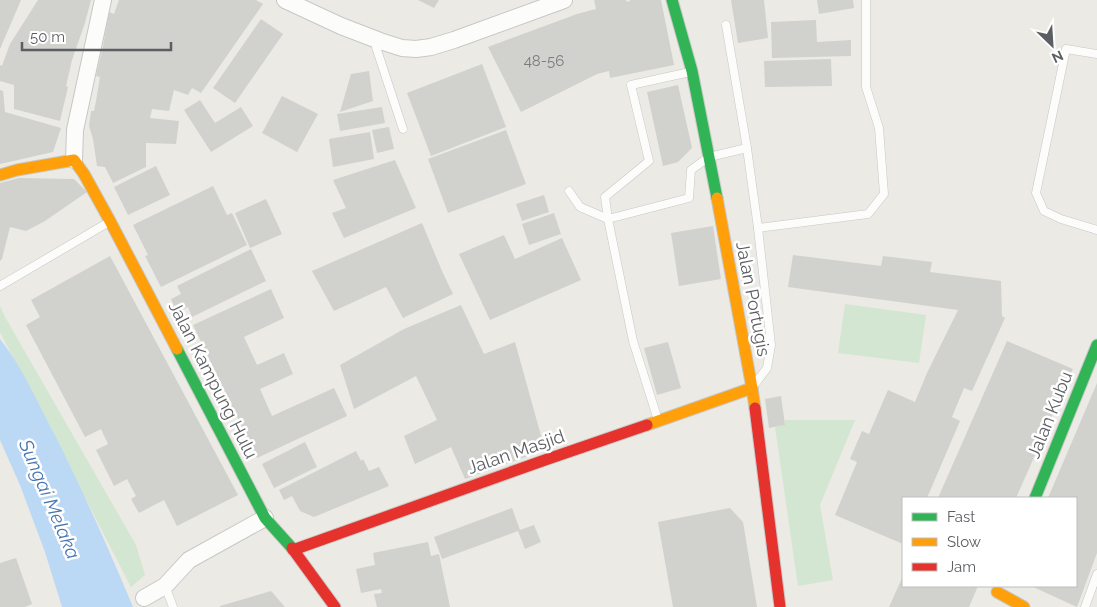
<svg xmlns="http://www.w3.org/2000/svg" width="1097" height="607" font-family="Raleway,sans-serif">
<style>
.green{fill:#d3e6d2}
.water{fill:#bbd8f4}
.building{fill:#d1d1ce}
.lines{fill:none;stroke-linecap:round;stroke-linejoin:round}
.lane-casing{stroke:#c7c7c7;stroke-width:9}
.street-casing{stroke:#c7c7c7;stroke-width:18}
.fast-casing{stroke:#c7c7c5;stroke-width:13}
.slow-casing{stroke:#c7c7c5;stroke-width:13}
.jam-casing{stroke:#c7c7c5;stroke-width:13}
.lane{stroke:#fcfcfb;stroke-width:8}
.street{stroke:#fcfcfb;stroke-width:16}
.fast{stroke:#30b455;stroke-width:11}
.slow{stroke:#ff9f0a;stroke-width:11}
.jam{stroke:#e5322d;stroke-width:11}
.labels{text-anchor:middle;stroke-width:5;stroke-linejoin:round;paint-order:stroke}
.number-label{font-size:15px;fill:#7a7c7e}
.street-label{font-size:18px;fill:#5b5e62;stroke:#fff}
.water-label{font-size:19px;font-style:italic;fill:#4775b2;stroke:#fff}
</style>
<rect width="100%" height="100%" fill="#ebeae5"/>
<g class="green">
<polygon points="845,304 926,315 919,363 838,353"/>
<polygon points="0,306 5,317 136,545 145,575 131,587 0,332"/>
<polygon points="785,420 855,420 820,505 833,580 798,586 775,427 785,425"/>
</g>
<path class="water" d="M0,339C20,364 34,395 49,424C80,484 107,545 133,607H62L45,552L20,485L0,440Z"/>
<g class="building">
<polygon points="0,0 21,0 0,49"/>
<polygon points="38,0 91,0 85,23 72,60 66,86 68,87 60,121 14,109 14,85 0,81 0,65 2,66 10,44"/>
<polygon points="119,0 256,0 263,4 201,93 192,88 188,95 174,90 169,111 152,109 150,118 179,121 176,144 146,143 146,167 113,183 105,167 97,166 93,139 89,126 91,111 94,111 96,101 100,77 96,76 103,46 109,12 114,14"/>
<polygon points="418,0 439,0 434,8"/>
<polygon points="594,0 626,0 627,2 631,0 661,0 674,65 610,78 609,71 597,74 521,112 488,47 577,14 596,9"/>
<polygon points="731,0 764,0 768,38 738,43"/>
<polygon points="817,0 853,0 854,8 819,14"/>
<polygon points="261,19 283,34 235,103 213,88"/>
<polygon points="816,20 817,42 851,40 851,56 772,58 771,22"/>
<polygon points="831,59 832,86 765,87 764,61"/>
<polygon points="482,64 506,127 431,156 407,93"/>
<polygon points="369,71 373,101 340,112 351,74"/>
<polygon points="678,85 692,148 678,162 663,166 647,92"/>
<polygon points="0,90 3,91 5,112 61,128 53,152 0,164"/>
<polygon points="282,96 318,114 297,152 262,133"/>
<polygon points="200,100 215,123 241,107 253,126 211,152 184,110"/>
<polygon points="382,107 385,123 340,131 337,114"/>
<polygon points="389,127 394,149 377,153 372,130"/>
<polygon points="506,130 526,184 448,213 428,159"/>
<polygon points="370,132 374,159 333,167 329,139"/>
<polygon points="395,160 416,208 344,238 332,213 346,208 333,180"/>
<polygon points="156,166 170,195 128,215 114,187"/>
<polygon points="19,178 74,179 87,192 45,221 26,231 10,227 2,259 0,261 0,183"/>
<polygon points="213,186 227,215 232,213 247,245 161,287 145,256 148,255 133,225"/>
<polygon points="544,195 549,212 522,221 516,204"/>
<polygon points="266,199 282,234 250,248 235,213"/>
<polygon points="554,213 561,234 529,245 522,224"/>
<polygon points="422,223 442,271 453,294 403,318 386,287 334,311 312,271"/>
<polygon points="713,226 721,279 679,286 671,233"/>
<polygon points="504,235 515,259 562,238 581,280 490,320 459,254"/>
<polygon points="251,249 266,281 192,317 188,307 177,313 171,299 181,294 177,286"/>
<polygon points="793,255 881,266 883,256 932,262 930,272 1001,281 1002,316 1005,318 972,391 964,388 952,417 960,421 927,498 903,498 903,544 835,515 857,462 850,459 862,431 869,434 888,390 915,402 927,373 958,310 788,287"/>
<polygon points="110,256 238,495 177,526 164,500 139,513 131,499 136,496 127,479 114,486 96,450 108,444 101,429 85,437 26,325 40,317 31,300"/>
<polygon points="271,289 284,318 244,337 257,365 284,353 293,374 260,389 272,416 334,388 347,416 257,458 193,325"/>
<polygon points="461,305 484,354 515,342 545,450 465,479 451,447 415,464 404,436 437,420 416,376 354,409 340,365 404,329"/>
<polygon points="1007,341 1073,369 1016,498 938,498"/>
<polygon points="668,342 681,388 657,395 644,348"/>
<polygon points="1097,383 1097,553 1077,607 1031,586 1076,586 1076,498 1048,498"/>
<polygon points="781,396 785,425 769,428 765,399"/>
<polygon points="305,442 317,467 274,488 262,464"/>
<polygon points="356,451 361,461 363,459 369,471 379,467 389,486 314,517 300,511 292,496 284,500 279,490"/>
<polygon points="512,508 520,530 534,525 541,542 525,549 518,531 442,559 434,537"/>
<polygon points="730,508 743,522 757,607 673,607 658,522"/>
<polygon points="428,542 431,556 439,554 450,607 377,607 374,594 382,593 381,589 361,593 356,569 375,565 373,553"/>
<polygon points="16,558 32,604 25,607 0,607 0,563"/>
<polygon points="903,576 903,586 978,586 969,607 889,607"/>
<polygon points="271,591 285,607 220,607 220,606"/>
</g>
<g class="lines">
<defs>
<g id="lane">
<polyline points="726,25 747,148"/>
<polyline points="380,41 376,47 403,129"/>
<polyline points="1097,54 1066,49 1036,193 1044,211 1061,219 1097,230"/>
<polyline points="690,72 631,85 649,161 605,197 608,219 689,198 691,170 709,157 747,148 758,228 868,214 884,194 879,128 866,87 866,0"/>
<polyline points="569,191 580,207 608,219 633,341 658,420"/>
<polyline points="0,286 109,222"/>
<polyline points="755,384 767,368 771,345 758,228"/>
<polyline points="165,586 173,607"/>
<polyline points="1085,607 1097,574"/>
</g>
<g id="street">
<polyline points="285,0 341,26 380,41 402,48 416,49 431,47 454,40 564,0"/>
<polyline points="74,160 75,130 103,0"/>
<polyline points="144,598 165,586 189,560 265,518"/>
</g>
<g id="fast">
<polyline points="672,0 692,71 717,198"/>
<polyline points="177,349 265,518 292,548"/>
<polyline points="1035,498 1097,345"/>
</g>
<g id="slow">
<polyline points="0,175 17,170 74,160 84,174 110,221 177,349"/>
<polyline points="717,198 752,388 755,408"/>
<polyline points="647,425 752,388"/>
<polyline points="997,592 1024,607"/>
</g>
<g id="jam">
<polyline points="755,408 780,607"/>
<polyline points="292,548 335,607"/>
<polyline points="293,550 545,460 647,425"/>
</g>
</defs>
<use href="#lane" class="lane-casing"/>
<use href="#street" class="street-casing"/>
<use href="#fast" class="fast-casing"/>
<use href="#slow" class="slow-casing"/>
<use href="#jam" class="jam-casing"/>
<use href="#lane" class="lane"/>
<use href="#street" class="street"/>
<use href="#fast" class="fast"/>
<use href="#slow" class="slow"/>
<use href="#jam" class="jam"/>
</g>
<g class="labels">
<g class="number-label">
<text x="544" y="66">48-56</text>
</g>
<g class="street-label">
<text transform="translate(753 299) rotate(79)" y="6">Jalan Portugis</text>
<text transform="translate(213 380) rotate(63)" y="6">Jalan Kampung Hulu</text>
<text transform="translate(1050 415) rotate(-68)" y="6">Jalan Kubu</text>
<text transform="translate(516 452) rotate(-19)" y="6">Jalan Masjid</text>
</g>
<g class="water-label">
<text transform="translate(50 499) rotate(67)" y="7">Sungai Melaka</text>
</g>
</g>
<rect x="902" y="497" width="175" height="90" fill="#ffffff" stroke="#bdbfc0"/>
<rect x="912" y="513" width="25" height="8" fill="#30b455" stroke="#bdbfc0"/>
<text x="947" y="522" font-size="15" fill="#5b5e62">Fast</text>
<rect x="912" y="538" width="25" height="8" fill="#ff9f0a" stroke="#bdbfc0"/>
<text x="947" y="547" font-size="15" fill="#5b5e62">Slow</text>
<rect x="912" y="563" width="25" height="8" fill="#e5322d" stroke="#bdbfc0"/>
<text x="947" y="572" font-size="15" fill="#5b5e62">Jam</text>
<g transform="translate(1052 45) rotate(155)" stroke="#ffffff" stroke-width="4" paint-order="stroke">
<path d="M0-4L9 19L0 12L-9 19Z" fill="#5b5e62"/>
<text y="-8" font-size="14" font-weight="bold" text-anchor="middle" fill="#5b5e62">N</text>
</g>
<path d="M22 42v8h149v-8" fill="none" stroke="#5b5e62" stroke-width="2.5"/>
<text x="30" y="42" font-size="15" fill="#5b5e62" stroke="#ffffff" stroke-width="4" paint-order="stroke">50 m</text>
</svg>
